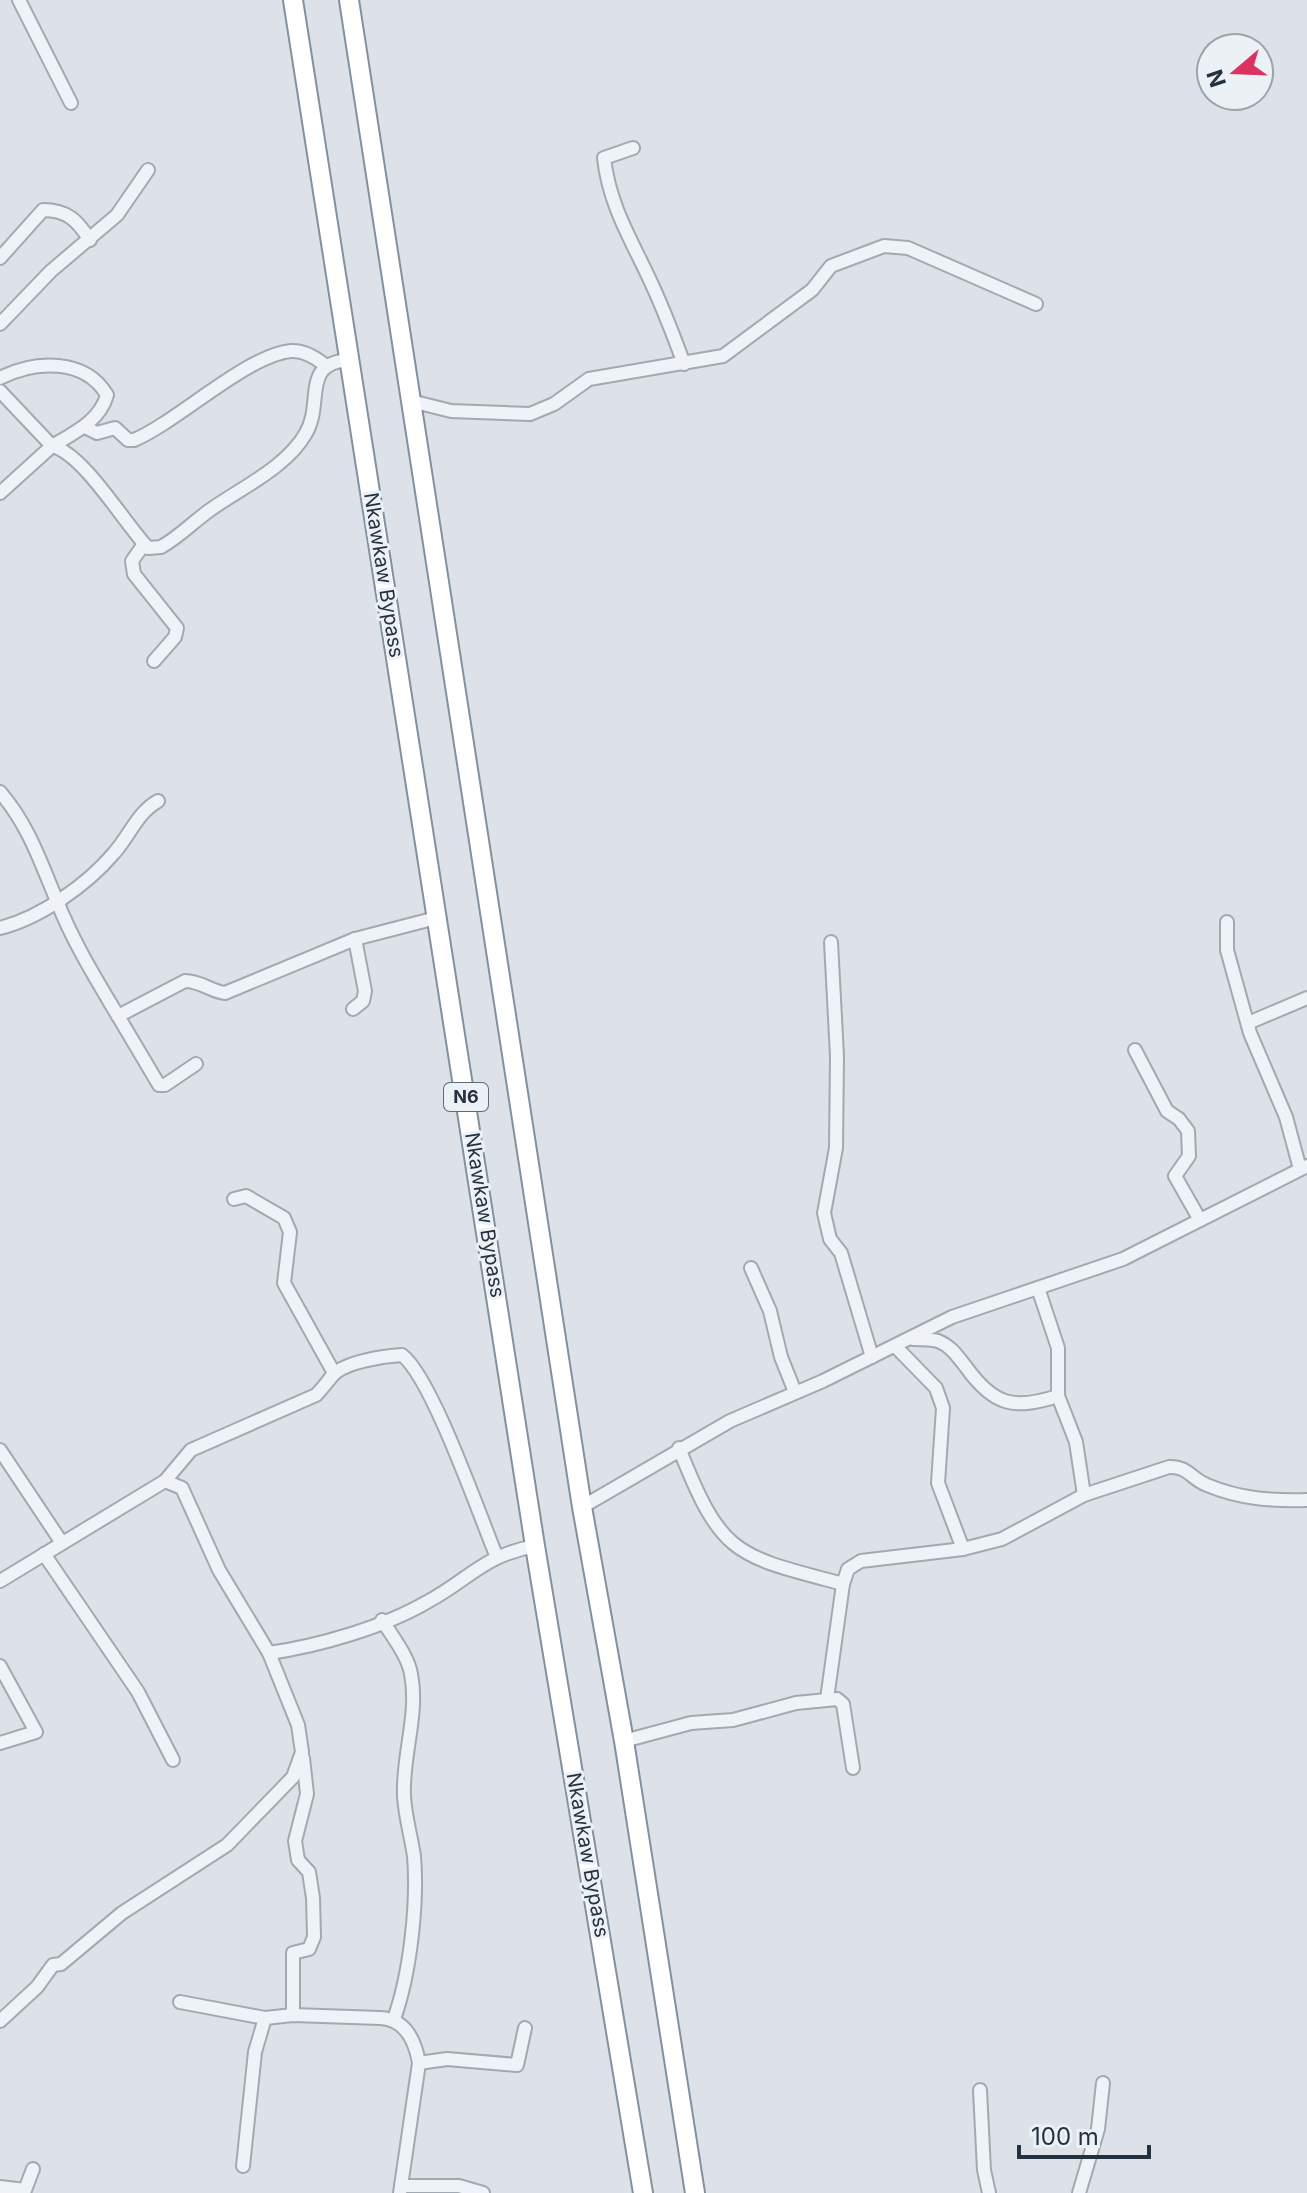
<svg xmlns="http://www.w3.org/2000/svg" width="1307" height="2193" font-family="Inter,sans-serif">
<style>
.lines{fill:none;stroke-linecap:round;stroke-linejoin:round}
.minor-casing{stroke:#a1aab2;stroke-width:16}
.highway-casing{stroke:#8291a0;stroke-width:22}
.minor{stroke:#eff2f6;stroke-width:12}
.highway{stroke:#fff;stroke-width:18}
.labels{text-anchor:middle;stroke-width:6;stroke-linejoin:round;paint-order:stroke}
.shield{fill:#ebf1f5;stroke:#606b76;stroke-width:2}
.shield-label{font-size:18px;font-weight:bold;fill:#24323f}
.street-label{font-size:20px;fill:#24323f;stroke:#ebf1f5}
</style>
<rect width="100%" height="100%" fill="#dce2e8"/>
<g class="lines">
<defs>
<g id="minor">
<polyline points="19,0 71,103"/>
<path d="M633,148L604,158C609,203 629,236 648,276C662,305 673,334 684,364"/>
<path d="M0,258L43,210C67,210 77,220 90,240"/>
<polyline points="0,324 51,271 117,215 148,170"/>
<path d="M0,378C35,360 85,358 107,395C100,421 74,433 52,446L0,391"/>
<polyline points="411,401 451,411 530,414 554,404 589,379 723,356 812,290 831,266 884,246 908,248 1036,304"/>
<path d="M85,427L97,433L115,428L128,440H134C177,422 247,355 291,351C303,350 315,357 325,365"/>
<path d="M0,493L52,446C84,454 124,523 148,548L161,547C179,537 193,522 210,510C241,488 287,467 306,433C324,402 300,362 351,360"/>
<polyline points="144,544 132,561 134,574 177,628 175,637 154,661"/>
<path d="M0,792C29,826 40,861 57,901C73,942 96,979 118,1016L185,981C201,981 210,991 225,993L355,939L436,918"/>
<polyline points="1227,922 1227,950 1250,1033 1286,1117 1300,1169"/>
<path d="M0,928C40,918 87,885 114,853C130,835 137,813 158,801"/>
<polyline points="831,942 837,1056 836,1148 824,1213 830,1239 841,1253 872,1357"/>
<polyline points="353,1009 363,1001 365,991 355,939"/>
<polyline points="118,1016 159,1085 165,1085 196,1064"/>
<polyline points="1248,1023 1307,998"/>
<polyline points="1135,1050 1167,1111 1179,1119 1188,1131 1189,1156 1175,1176 1200,1220"/>
<polyline points="234,1199 246,1196 284,1218 290,1232 284,1283 334,1373"/>
<polyline points="751,1268 770,1311 781,1357 795,1392"/>
<polyline points="1038,1288 1058,1348 1058,1396 1076,1442 1084,1495"/>
<path d="M913,1339C920,1339 931,1339 938,1341C951,1346 958,1357 966,1367C994,1406 1014,1410 1058,1396"/>
<polyline points="896,1347 936,1388 943,1408 938,1483 963,1549"/>
<path d="M679,1448C722,1557 735,1555 843,1584"/>
<polyline points="0,1450 62,1543"/>
<path d="M165,1481L191,1450L316,1395C323,1388 327,1382 333,1375C345,1362 384,1356 402,1355C432,1378 479,1514 496,1555"/>
<polyline points="582,1507 730,1421 823,1381 952,1317 1123,1259 1307,1166"/>
<polyline points="44,1554 138,1692 173,1760"/>
<path d="M0,1581L165,1481L182,1488L219,1570L269,1653C319,1646 384,1627 427,1602C470,1579 482,1556 535,1546"/>
<path d="M382,1620C392,1636 408,1656 411,1674C419,1714 402,1756 404,1796C405,1816 411,1836 414,1856C418,1904 410,1974 394,2019"/>
<polyline points="0,1666 36,1732 0,1743"/>
<path d="M827,1699L843,1584L848,1569L861,1561L963,1549L1002,1539L1084,1495L1169,1467C1188,1466 1191,1479 1207,1485C1240,1499 1272,1501 1307,1500"/>
<polyline points="624,1741 691,1723 733,1720 796,1703 837,1699 843,1704 853,1768"/>
<path d="M180,2002L265,2018L293,2015L380,2018C405,2019 415,2040 419,2063L400,2193"/>
<polyline points="293,2015 293,1953 309,1949 314,1937 313,1898 309,1872 298,1860 295,1841 307,1794 303,1758"/>
<polyline points="0,2021 37,1987 53,1965 61,1964 122,1913 227,1845 293,1777 302,1752 298,1725 269,1653"/>
<polyline points="419,2063 447,2059 517,2065 525,2028"/>
<polyline points="980,2090 984,2170 989,2193"/>
<polyline points="243,2166 255,2052 265,2018"/>
<polyline points="401,2186 459,2186 483,2193"/>
<polyline points="0,2187 25,2190 33,2169"/>
<polyline points="1079,2193 1098,2129 1103,2083"/>
</g>
<g id="highway">
<polyline points="293,0 535,1546 643,2193"/>
<polyline points="349,0 582,1507 624,1741 695,2193"/>
</g>
</defs>
<use href="#minor" class="minor-casing"/>
<use href="#highway" class="highway-casing"/>
<use href="#minor" class="minor"/>
<use href="#highway" class="highway"/>
</g>
<g class="labels">
<rect class="shield" x="444" y="1083" width="44" height="28" rx="6"/>
<g class="shield-label">
<text x="466" y="1103">N6</text>
</g>
<g class="street-label">
<text transform="translate(384 575) rotate(81)" y="7">Nkawkaw Bypass</text>
<text transform="translate(485 1215) rotate(81)" y="7">Nkawkaw Bypass</text>
<text transform="translate(588 1855) rotate(80)" y="7">Nkawkaw Bypass</text>
</g>
</g>
<g transform="translate(1235 72) rotate(251)"><circle r="38" fill="#ebf1f5" stroke="#9ba5ac" stroke-width="2"/>
<path d="M0-6L14 30L0 20L-14 30Z" fill="#db3262"/>
<text y="-12" font-size="22" font-weight="bold" text-anchor="middle" fill="#24323f">N</text>
</g>
<path d="M1019 2145v12h130v-12" fill="none" stroke="#24323f" stroke-width="4"/>
<text x="1031" y="2145" font-size="24" fill="#24323f" stroke="#ebf1f5" stroke-width="6" paint-order="stroke">100 m</text>
</svg>
